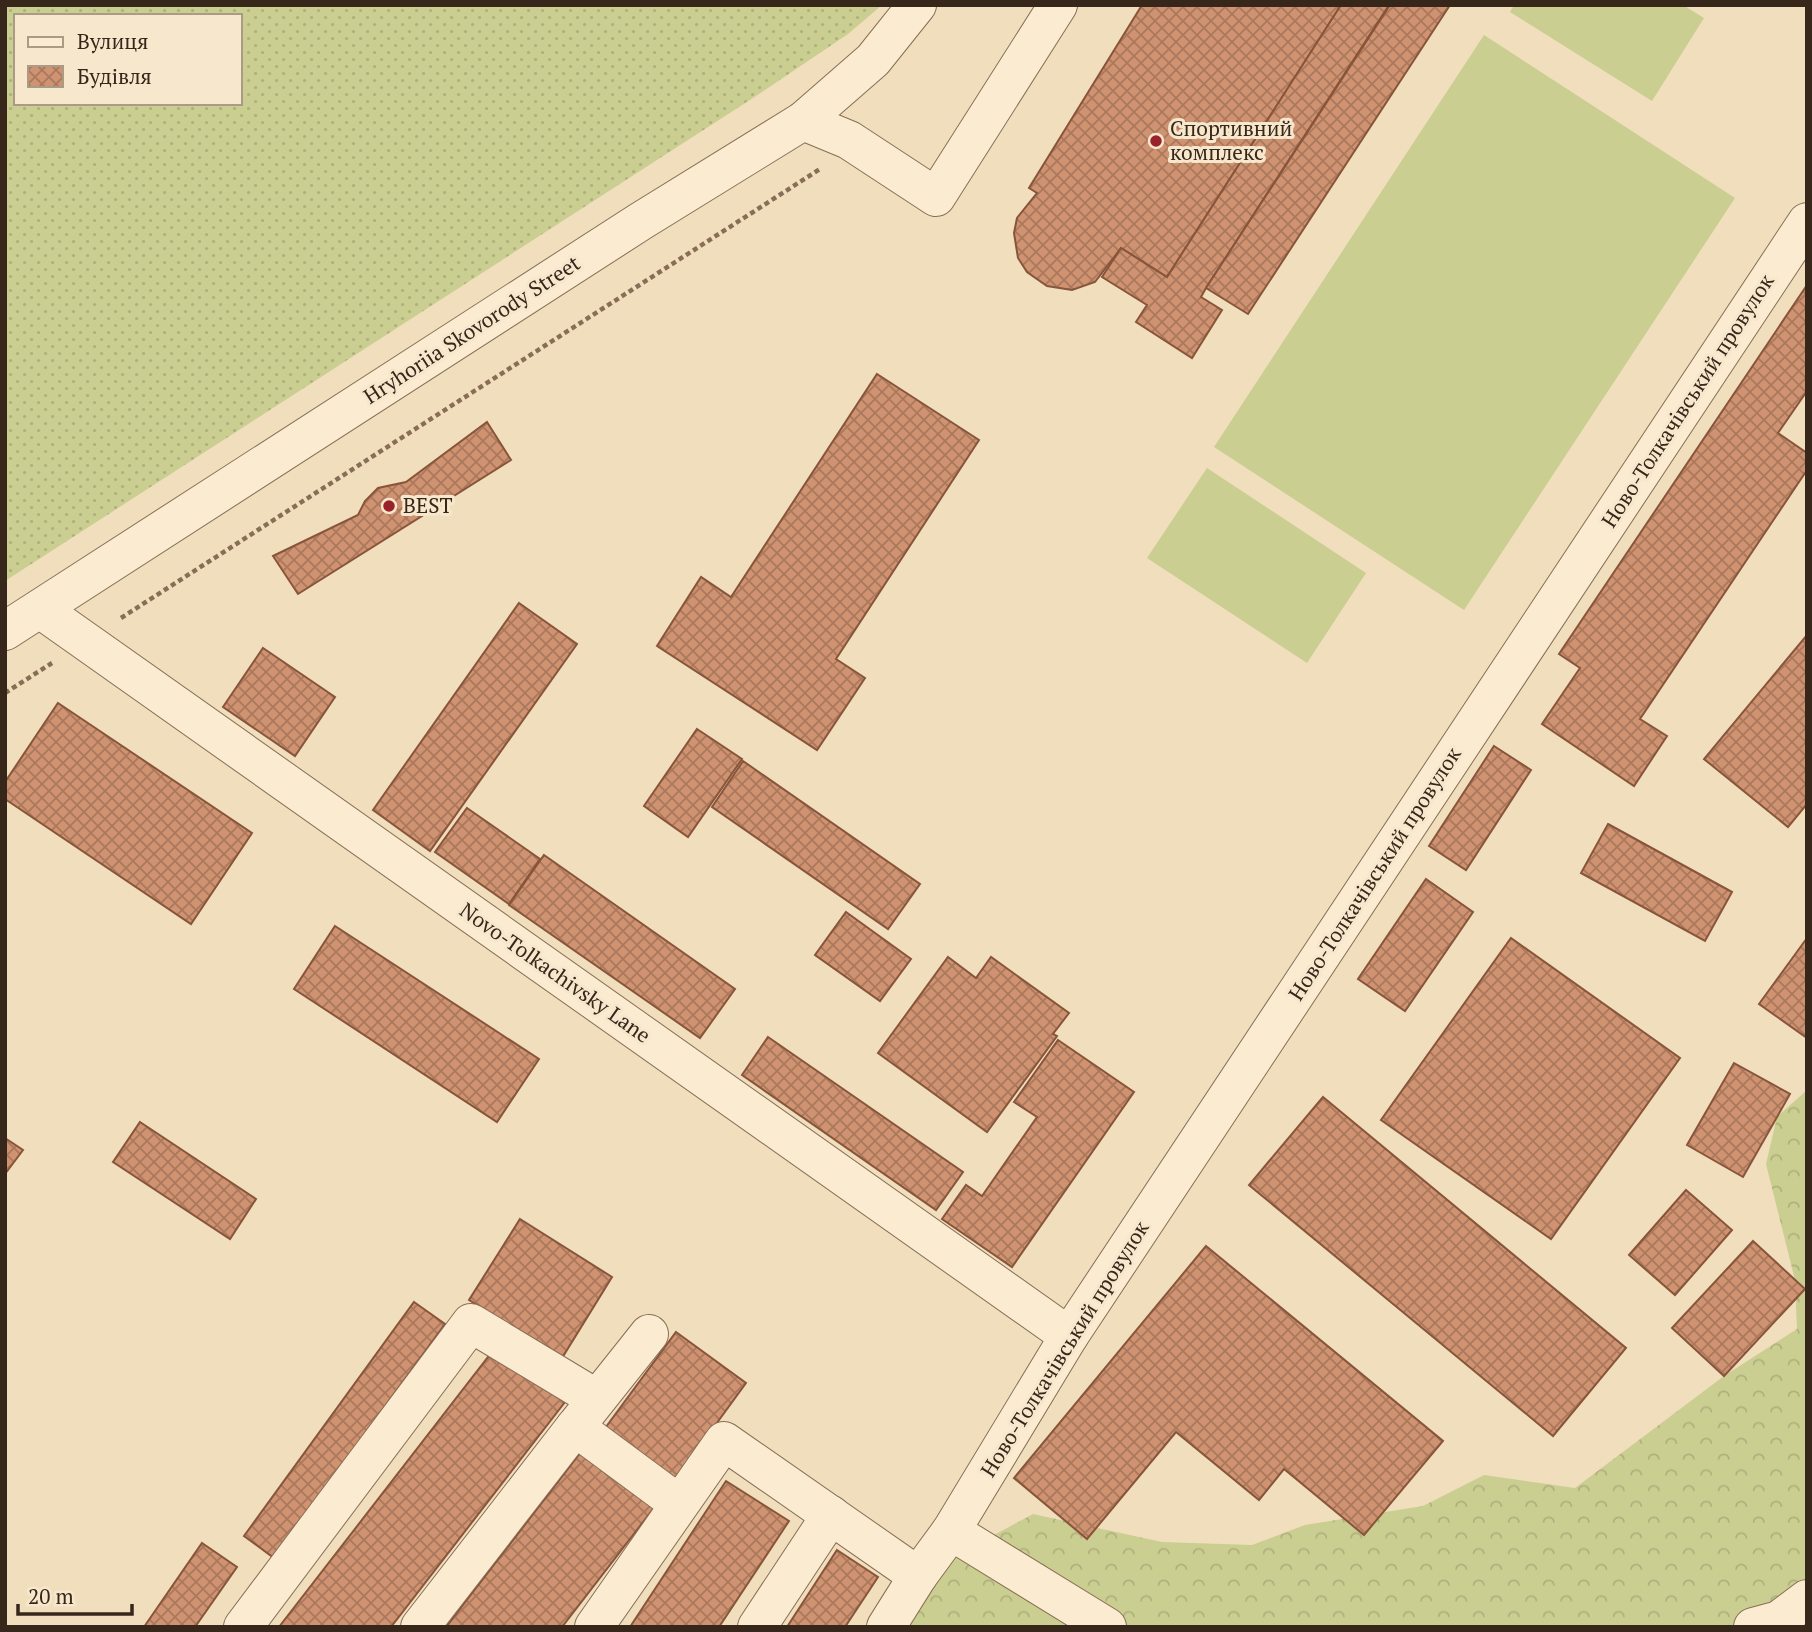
<svg xmlns="http://www.w3.org/2000/svg" width="1812" height="1632" font-family="'PT Serif',serif">
<style>
.grass{fill:url(#grass-dots);fill-rule:evenodd}
.forest{fill:url(#forest-crowns)}
.pitch{fill:#cace91}
.building{fill:url(#building-cross-hatch);stroke:#88553b;stroke-width:2}
.lines{fill:none;stroke-linecap:round;stroke-linejoin:round}
.minor-casing{stroke:#886e56;stroke-width:40}
.path{stroke:#886e56;stroke-width:4.5;stroke-dasharray:5 3.5;stroke-linecap:butt}
.minor{stroke:#faebd1;stroke-width:38}
.poi-dot{fill:#9a232b;stroke:#f7e8cd;stroke-width:2.5}
.labels{text-anchor:middle;stroke-width:6;stroke-linejoin:round;paint-order:stroke}
.poi-label{font-size:21px;fill:#37271b;stroke:#f7e8cd;text-anchor:start}
.street-label{font-size:21px;fill:#37271b;stroke:#f7e8cd}
</style>
<defs>
<pattern id="grass-dots" width="8" height="8" patternUnits="userSpaceOnUse" patternTransform="scale(1.75)"><rect width="8" height="8" fill="#cace91"/><path d="M2 2h.1M6 6h.1" fill="none" stroke="#aeb17c" stroke-width="1.8" stroke-linecap="round"/></pattern>
<pattern id="forest-crowns" width="20" height="18" patternUnits="userSpaceOnUse" patternTransform="scale(1.75)"><rect width="20" height="18" fill="#cace91"/><path d="M2 6a3 3 0 1 1 6 0M12 15a3 3 0 1 1 6 0" fill="none" stroke="#aeb17c"/></pattern>
<pattern id="building-cross-hatch" width="8" height="8" patternUnits="userSpaceOnUse" patternTransform="scale(1.75)"><rect width="8" height="8" fill="#d09371"/><path d="M0 0l8 8M0 8l8-8" fill="none" stroke="#aa785c"/></pattern>
</defs>
<rect width="100%" height="100%" fill="#f0debd"/>
<path class="grass" d="M5,5H882L848,34L753,98L5,581ZM16,16H240V103H16Z"/>
<polygon class="forest" points="1807,1090 1807,1627 900,1627 918,1576 1033,1514 1162,1542 1252,1545 1305,1525 1423,1506 1484,1475 1575,1488 1724,1376 1797,1329 1795,1280 1766,1164 1777,1117"/>
<g class="pitch">
<polygon points="1514,5 1683,5 1704,18 1652,101 1510,12"/>
<polygon points="1484,35 1735,198 1464,610 1214,447"/>
<polygon points="1207,468 1366,573 1307,663 1147,558"/>
</g>
<g class="building">
<polygon points="1142,5 1341,5 1167,277 1121,248 1095,282 1072,290 1047,286 1027,272 1018,258 1014,233 1017,218 1037,193 1029,188"/>
<polygon points="1341,5 1389,5 1206,288 1201,297 1222,310 1192,358 1136,322 1147,305 1102,277 1121,248 1167,277"/>
<polygon points="1390,5 1450,5 1248,314 1206,288"/>
<polygon points="1807,285 1807,391 1778,433 1807,453 1807,470 1640,719 1667,736 1634,786 1542,724 1580,668 1559,654"/>
<polygon points="877,374 979,440 836,659 865,678 817,750 657,646 701,577 731,597"/>
<polygon points="487,422 511,460 298,594 273,556 358,515 365,501 378,488 406,482"/>
<polygon points="519,603 577,644 430,851 373,810"/>
<polygon points="1807,635 1807,804 1788,827 1704,759"/>
<polygon points="263,648 335,697 295,756 223,707"/>
<polygon points="58,703 252,833 191,924 5,799 5,782"/>
<polygon points="697,729 742,759 688,837 644,806"/>
<polygon points="1494,746 1531,770 1466,870 1429,846"/>
<polygon points="743,761 920,884 888,929 712,807"/>
<polygon points="467,808 540,859 509,904 435,852"/>
<polygon points="1608,824 1732,892 1705,941 1581,873"/>
<polygon points="544,855 735,989 700,1038 509,905"/>
<polygon points="1426,879 1473,912 1405,1011 1358,979"/>
<polygon points="846,912 911,959 880,1001 815,955"/>
<polygon points="335,926 539,1059 497,1122 294,989"/>
<polygon points="1511,938 1680,1058 1551,1239 1381,1120"/>
<polygon points="1807,938 1807,1038 1759,1004"/>
<polygon points="948,957 976,978 991,957 1069,1013 1053,1034 1057,1036 987,1132 878,1053"/>
<polygon points="768,1037 963,1172 936,1210 742,1075"/>
<polygon points="1058,1040 1134,1092 1012,1267 942,1219 966,1185 982,1196 1037,1117 1014,1102"/>
<polygon points="1734,1063 1790,1094 1743,1177 1687,1145"/>
<polygon points="1323,1097 1626,1348 1553,1436 1249,1185"/>
<polygon points="140,1122 256,1199 230,1239 113,1162"/>
<polygon points="5,1138 23,1150 5,1174"/>
<polygon points="1686,1190 1732,1230 1675,1295 1629,1255"/>
<polygon points="520,1219 612,1277 562,1358 469,1300"/>
<polygon points="1753,1241 1805,1289 1724,1376 1672,1328"/>
<polygon points="1206,1246 1443,1441 1364,1535 1284,1469 1259,1500 1176,1432 1087,1539 1014,1478"/>
<polygon points="414,1302 445,1324 274,1558 244,1536"/>
<polygon points="676,1332 746,1383 673,1483 603,1431"/>
<polygon points="495,1348 565,1402 391,1627 279,1627"/>
<polygon points="584,1448 657,1504 562,1627 446,1627"/>
<polygon points="726,1481 789,1521 719,1627 630,1627"/>
<polygon points="202,1543 237,1567 195,1627 144,1627"/>
<polygon points="837,1550 878,1577 845,1627 787,1627"/>
</g>
<g class="lines">
<defs>
<g id="minor">
<polyline points="803,121 849,140 936,197 1058,5"/>
<polyline points="40,609 1069,1336"/>
<polyline points="5,631 641,221 803,121 873,60 917,5"/>
<polyline points="649,1334 575,1427 679,1504"/>
<polyline points="951,1531 1107,1627"/>
<polyline points="243,1627 471,1323 597,1399"/>
<polyline points="420,1627 575,1427"/>
<polyline points="594,1627 724,1441 918,1576 951,1531 1069,1336 1807,222"/>
<polyline points="757,1627 831,1515"/>
<polyline points="886,1627 918,1576"/>
<polyline points="1753,1627 1779,1620 1807,1599"/>
</g>
</defs>
<use href="#minor" class="minor-casing"/>
<g class="path">
<polyline points="121,618 820,169"/>
<polyline points="5,693 52,663"/>
</g>
<use href="#minor" class="minor"/>
</g>
<g class="poi-dot">
<circle cx="1156" cy="141" r="7"/>
<circle cx="389" cy="506" r="7"/>
</g>
<g class="labels">
<g class="poi-label">
<text x="1170" y="136">Спортивний<tspan x="1170" dy="24">комплекс</tspan></text>
<text x="403" y="513">BEST</text>
</g>
<g class="street-label">
<text transform="translate(472 330) rotate(-33)" y="7">Hryhoriia Skovorody Street</text>
<text transform="translate(1688 401) rotate(-57)" y="7">Ново-Толкачівський провулок</text>
<text transform="translate(1375 874) rotate(-57)" y="7">Ново-Толкачівський провулок</text>
<text transform="translate(555 973) rotate(35)" y="7">Novo-Tolkachivsky Lane</text>
<text transform="translate(1065 1349) rotate(-58)" y="7">Ново-Толкачівський провулок</text>
</g>
</g>
<rect width="1812" height="1632" fill="none" stroke="#37271b" stroke-width="14"/>
<rect x="14" y="14" width="228" height="91" fill="#f7e8cd" stroke="#aa9b86" stroke-width="2"/>
<rect x="28" y="37" width="35" height="10" fill="#faebd1" stroke="#aa9b86" stroke-width="2"/>
<text x="77" y="49" font-size="21" fill="#37271b">Вулиця</text>
<rect x="28" y="66" width="35" height="21" fill="url(#building-cross-hatch)" stroke="#aa9b86" stroke-width="2"/>
<text x="77" y="84" font-size="21" fill="#37271b">Будівля</text>
<path d="M18 1604v10h114v-10" fill="none" stroke="#37271b" stroke-width="3.5"/>
<text x="28" y="1604" font-size="21" fill="#37271b" stroke="#f7e8cd" stroke-width="5" paint-order="stroke">20 m</text>
</svg>
